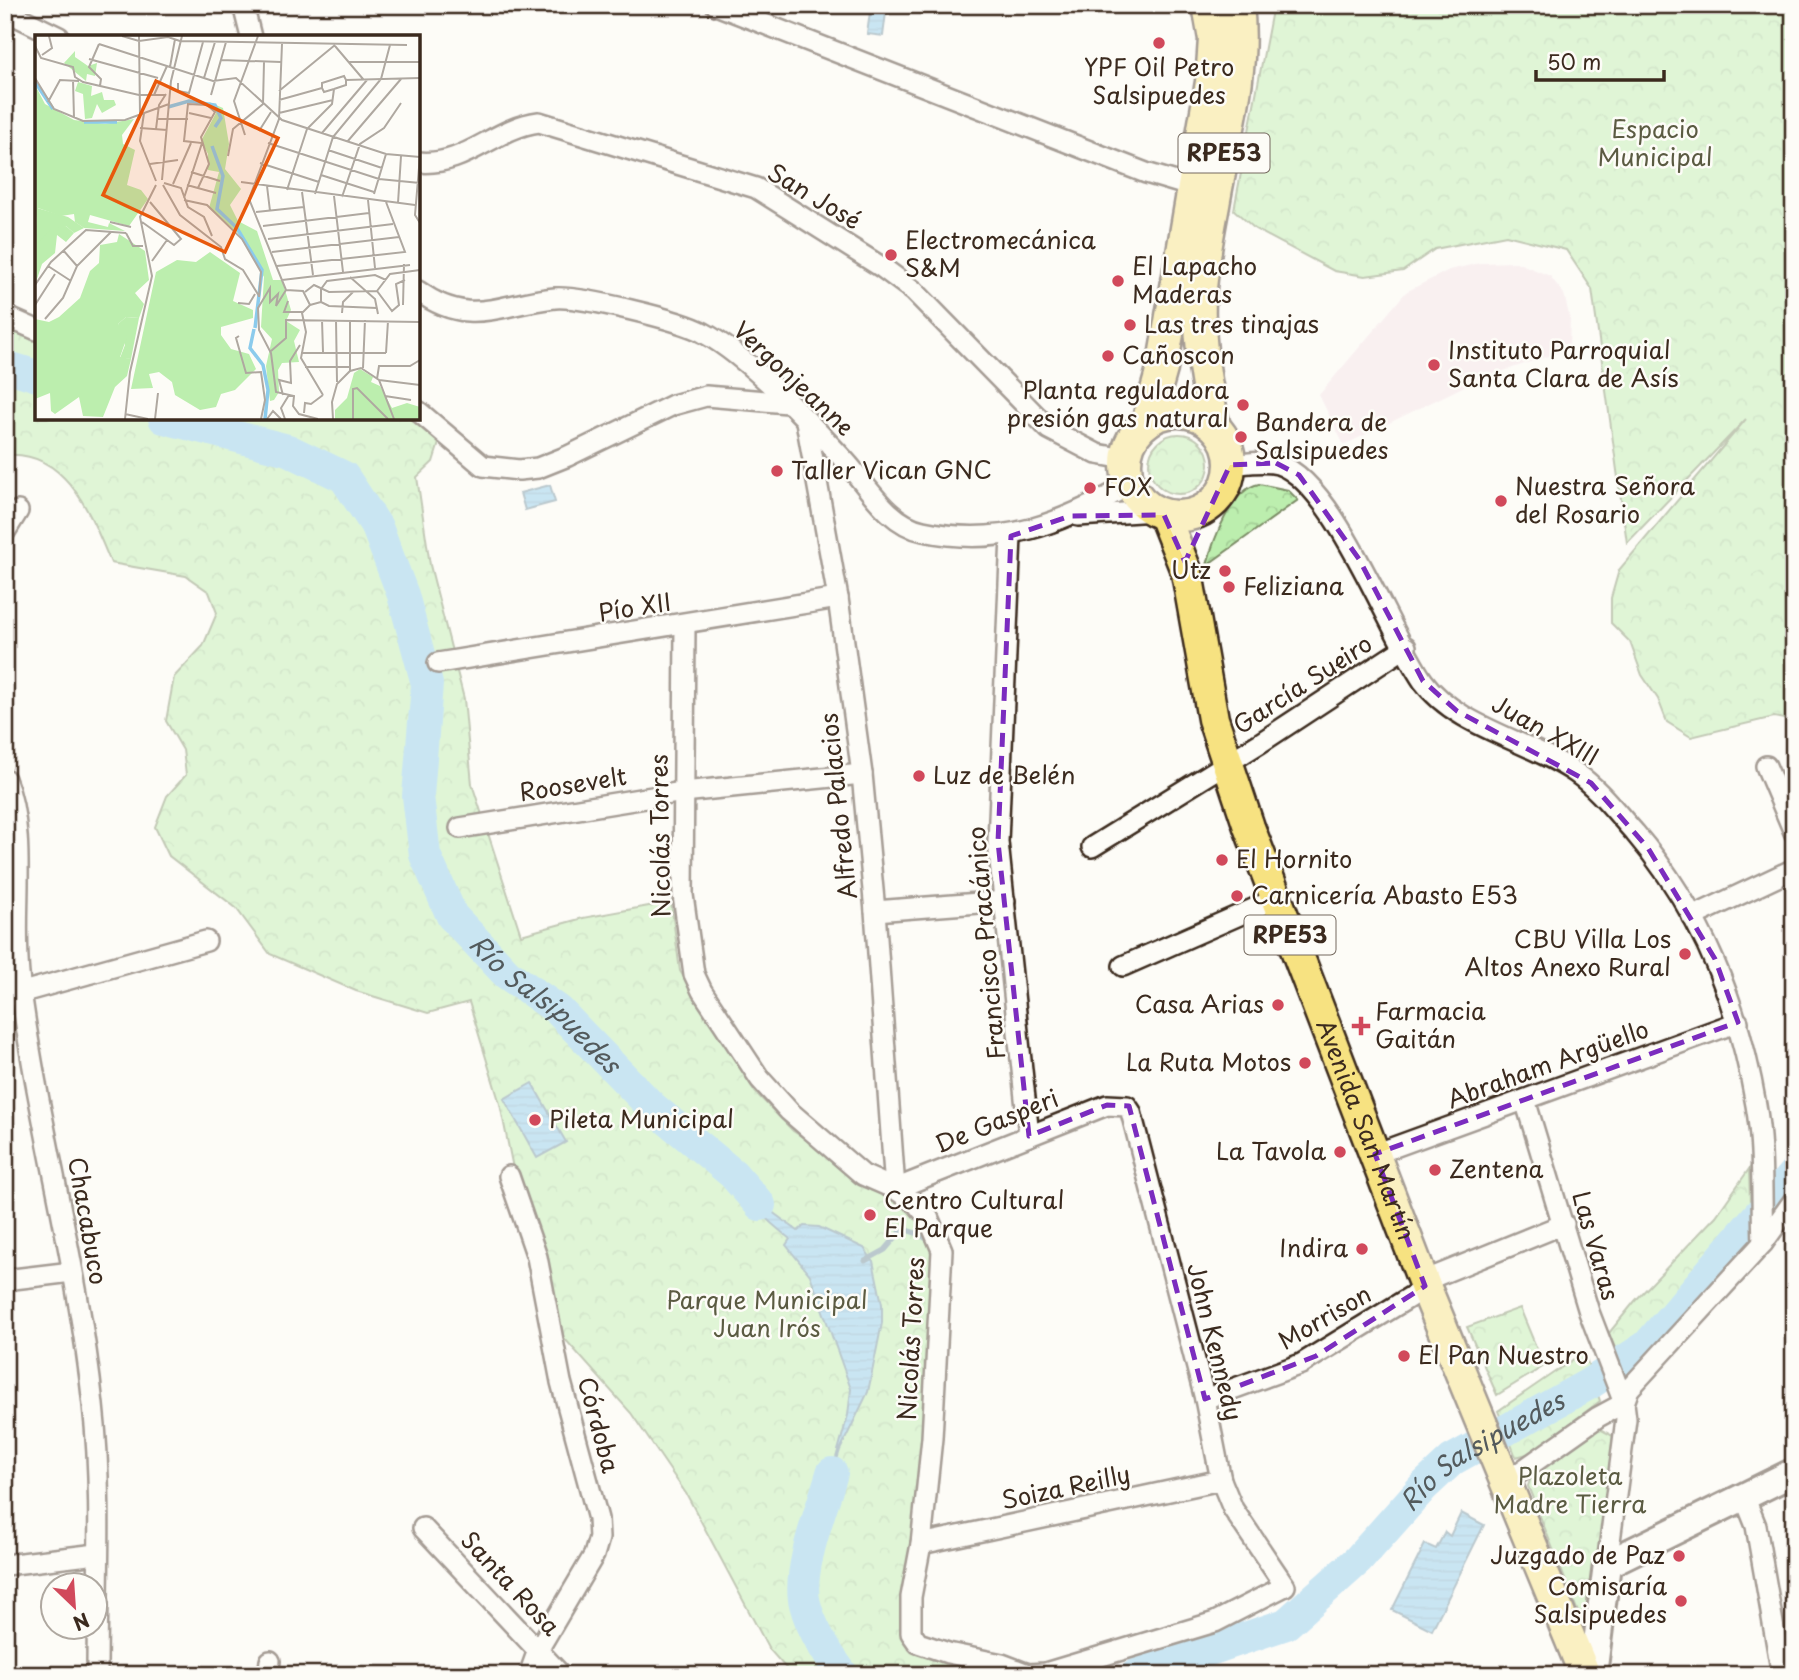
<svg xmlns="http://www.w3.org/2000/svg" width="1799" height="1680" font-family="'Playpen Sans',sans-serif">
<style>
.built{fill:#f4e3e7}
.forest{fill:url(#forest-crowns);stroke:#7c8c66;stroke-width:2}
.water{fill:url(#water-rules);stroke:#6b8b9a;stroke-width:2}
.lines{fill:none;stroke-linecap:round;stroke-linejoin:round}
.stream{stroke:#6b8b9a;stroke-width:5}
.river{stroke:#8bcbec;stroke-width:32}
.street-casing{stroke:#3b2a1e;stroke-width:24}
.secondary-casing{stroke:#3b2a1e;stroke-width:32}
.primary-casing{stroke:#3b2a1e;stroke-width:35}
.street{stroke:#fdfcf7;stroke-width:19}
.secondary{stroke:#fdfcf7;stroke-width:26}
.primary{stroke:#f7e281;stroke-width:30}
.marked{fill:none;stroke:#7b2cbf;stroke-width:5;stroke-dasharray:14 9;stroke-linejoin:round}
.poi-dot{fill:#d1495b;stroke:#fdfcf7;stroke-width:2.5}
.labels{text-anchor:middle;stroke-width:5;stroke-linejoin:round;paint-order:stroke}
.shield{fill:#fdfcf7;stroke:#75695f;stroke-width:2}
.shield-label{font-size:23px;font-weight:bold;fill:#3b2a1e}
.poi-label{font-size:24px;fill:#3b2a1e;stroke:#fdfcf7;text-anchor:start}
.park-label{font-size:24px;fill:#5b5b42;stroke:#fdfcf7}
.street-label{font-size:24px;fill:#3b2a1e;stroke:#fdfcf7}
.water-label{font-size:26px;font-style:italic;fill:#535a5c;stroke:#fdfcf7}
.inset-river{fill:none;stroke:#8bcbec;stroke-width:3.5}
.inset-road{fill:none;stroke:#afa8a0;stroke-width:2}
.view{fill:#e8590c;fill-opacity:0.15;stroke:#e8590c;stroke-width:3.5}
.inset-edge{fill:none;stroke:#3b2a1e;stroke-width:3.5}
</style>
<defs>
<pattern id="forest-crowns" width="20" height="18" patternUnits="userSpaceOnUse" patternTransform="scale(1.75)"><rect width="20" height="18" fill="#bceeae"/><path d="M2 6a3 3 0 1 1 6 0M12 15a3 3 0 1 1 6 0" fill="none" stroke="#a2cc95"/></pattern>
<pattern id="water-rules" width="6" height="5" patternUnits="userSpaceOnUse" patternTransform="scale(1.75)"><rect width="6" height="5" fill="#8bcbec"/><path d="M0 2.5h6" fill="none" stroke="#79aeca"/></pattern>
</defs>
<rect width="100%" height="100%" fill="#fdfcf7"/>
<filter id="ink" filterUnits="userSpaceOnUse"><feTurbulence type="fractalNoise" baseFrequency=".0143" numOctaves="2"/><feDisplacementMap in="SourceGraphic" scale="14" xChannelSelector="R" yChannelSelector="G"/><feConvolveMatrix kernelMatrix="1 2 1 2 8 2 1 2 1" color-interpolation-filters="sRGB"/></filter>
<g filter="url(#ink)">
<polygon class="built" points="1516,262 1550,276 1564,294 1570,319 1569,349 1477,380 1344,445 1319,395 1406,292 1449,270 1480,263"/>
<g class="forest">
<polygon points="1273,5 1794,5 1794,721 1774,717 1691,737 1667,722 1658,699 1642,675 1630,642 1611,623 1611,598 1619,570 1746,419 1627,543 1592,289 1566,250 1506,235 1435,249 1403,271 1365,276 1334,271 1255,229 1234,210"/>
<path d="M5,328L37,342V418H408L423,426L439,443L433,462L417,477L430,565L464,699L472,784L521,935L583,918L671,902L680,971L755,1092L793,1131L913,1207L932,1237L935,1275L919,1521L901,1634L947,1657L1012,1675H792L769,1649L687,1495L631,1413L556,1329L516,1183L500,1104L469,1002L428,1013L356,991L270,954L236,908L169,856L155,827L167,796L186,775L183,750L166,721L174,677L203,646L217,613L209,592L186,576L111,563C91,516 67,449 5,455Z"/>
<circle cx="1179" cy="464" r="30"/>
<path d="M1259,484L1288,490L1298,500L1207,565C1213,541 1231,489 1259,484Z"/>
<polygon points="1749,1169 1751,1239 1628,1374 1624,1371 1609,1333 1635,1301 1716,1216"/>
<polygon points="1520,1308 1544,1366 1497,1395 1467,1327"/>
<polygon points="1584,1352 1600,1401 1531,1453 1516,1457 1498,1411"/>
<polygon points="1596,1427 1613,1436 1589,1627 1584,1627 1528,1486 1533,1472"/>
</g>
<g class="water">
<polygon points="871,5 887,5 883,36 867,34"/>
<polygon points="550,485 555,502 525,510 520,493"/>
<polygon points="532,1083 566,1142 537,1158 504,1099"/>
<path d="M733,1174L764,1206L798,1231L804,1226L819,1227L864,1248L873,1261L882,1304V1323L868,1392L840,1450L820,1515L848,1415L851,1389L810,1275L786,1245L790,1239C769,1222 743,1200 733,1174Z"/>
<polygon points="1461,1513 1484,1525 1432,1630 1392,1610 1425,1544 1436,1549 1445,1532 1450,1536"/>
</g>
<g class="lines">
<polyline class="stream" points="865,1261 885,1250 903,1229 919,1234 932,1243"/>
<g class="river">
<polyline points="5,366 37,376"/>
<path id="s1" d="M164,418L288,450L344,477L377,527L403,595L427,684L418,796L425,855L452,916L507,974L558,1010L651,1106L733,1174L760,1205"/>
<path d="M832,1473C823,1506 796,1571 805,1604C811,1628 828,1655 843,1675"/>
<path id="s2" d="M1136,1675L1286,1624L1358,1560L1423,1487L1452,1460L1589,1384L1647,1346L1794,1173"/>
</g>
<defs>
<g id="street">
<polyline points="7,5 16,16 59,37"/>
<polyline points="243,5 251,37"/>
<polyline points="716,5 1146,173 1193,187"/>
<path d="M418,162C466,167 493,128 539,122L756,188L883,268L914,291L1049,429L1097,454L1125,459"/>
<path d="M418,291C470,329 500,303 555,298C581,296 681,320 704,333C749,357 810,423 845,461C868,486 888,524 923,531C1002,548 1061,524 1129,485"/>
<polyline points="5,316 37,330"/>
<polyline points="418,411 483,466 519,470 538,468 568,456 673,405 706,396 788,403"/>
<path d="M1230,465C1244,464 1264,460 1278,464C1335,483 1388,631 1423,681C1456,727 1531,741 1576,773C1599,789 1616,812 1635,833C1701,910 1739,1006 1756,1105C1764,1150 1761,1197 1763,1243"/>
<polyline points="1078,516 1155,511"/>
<polyline points="5,532 18,511"/>
<polyline points="1011,536 998,842 1029,1136"/>
<polyline points="685,625 683,895 694,974 702,991 760,1079 789,1111 863,1175 895,1189 916,1203 928,1217 942,1250 932,1438 921,1544 911,1597 911,1633 918,1643 948,1653 1002,1664 1028,1674 1045,1673 1215,1622 1285,1586 1233,1509 1221,1480 1205,1399 1131,1112 1127,1106 1107,1105 895,1189 875,911 862,774 838,598 806,421"/>
<polyline points="438,663 838,598"/>
<polyline points="1766,766 1794,832"/>
<path d="M5,779C29,837 11,918 20,983C38,1124 78,1263 93,1405C103,1494 97,1586 97,1675"/>
<polyline points="460,828 683,792 862,774"/>
<polyline points="1092,847 1260,743 1406,647"/>
<polyline points="875,911 1005,901"/>
<polyline points="1692,917 1794,869"/>
<polyline points="1123,966 1276,899"/>
<polyline points="5,997 206,941"/>
<polyline points="1525,1100 1589,1312 1624,1403"/>
<polyline points="1375,1154 1738,1022"/>
<polyline points="509,1176 537,1257 561,1382 598,1519 599,1538 594,1555 538,1650 529,1675"/>
<polyline points="5,1280 72,1272"/>
<polyline points="1205,1399 1301,1364 1415,1294 1436,1276 1564,1224"/>
<polyline points="1506,1482 1598,1417 1624,1403"/>
<polyline points="1744,1496 1756,1526 1782,1675"/>
<polyline points="423,1528 561,1675"/>
<polyline points="921,1544 1221,1480"/>
<polyline points="1607,1564 1626,1419 1624,1403 1629,1389 1763,1243 1794,1200"/>
<polyline points="5,1565 97,1554"/>
<polyline points="268,1675 270,1661"/>
</g>
<polyline id="secondary" points="1593,1675 1607,1564 1794,1472"/>
<g id="primary">
<circle cx="1178" cy="464" r="52"/>
<polyline points="1147,422 1162,369 1211,82 1214,39 1208,5"/>
<path d="M1215,427C1206,386 1198,341 1200,300C1202,269 1208,236 1214,205C1225,139 1246,73 1238,5"/>
<path id="s3" d="M1164,515L1187,573L1213,719L1249,827L1425,1286L1585,1675"/>
</g>
</defs>
<use href="#street" class="street-casing"/>
<use href="#secondary" class="secondary-casing"/>
<use href="#primary" class="primary-casing"/>
<use href="#street" class="street"/>
<use href="#secondary" class="secondary"/>
<use href="#primary" class="primary"/>
</g>
</g>
<path d="M0 0H1799V1680H0ZM1276,463L1299,475L1359,559L1423,681L1457,711L1591,783L1648,848L1715,959L1738,1022L1375,1154L1425,1286L1316,1356L1205,1399L1129,1106L1107,1105L1029,1136L998,842L1011,536L1070,516L1164,515L1185,562L1230,465Z" fill="#fdfcf7" fill-opacity=".55" fill-rule="evenodd"/>
<path class="marked" d="M1276,463L1299,475L1359,559L1423,681L1457,711L1591,783L1648,848L1715,959L1738,1022L1375,1154L1425,1286L1316,1356L1205,1399L1129,1106L1107,1105L1029,1136L998,842L1011,536L1070,516L1164,515L1185,562L1230,465Z"/>
<g class="poi-dot">
<circle cx="1159" cy="43" r="7"/>
<circle cx="891" cy="255" r="7"/>
<circle cx="1118" cy="281" r="7"/>
<circle cx="1130" cy="325" r="7"/>
<circle cx="1108" cy="356" r="7"/>
<circle cx="1434" cy="365" r="7"/>
<circle cx="1243" cy="405" r="7"/>
<circle cx="1241" cy="437" r="7"/>
<circle cx="777" cy="471" r="7"/>
<circle cx="1090" cy="488" r="7"/>
<circle cx="1501" cy="501" r="7"/>
<circle cx="1225" cy="571" r="7"/>
<circle cx="1229" cy="587" r="7"/>
<circle cx="919" cy="776" r="7"/>
<circle cx="1222" cy="860" r="7"/>
<circle cx="1237" cy="896" r="7"/>
<circle cx="1685" cy="954" r="7"/>
<circle cx="1278" cy="1005" r="7"/>
<path d="M1357.5 1015.5h7v7h7v7h-7v7h-7v-7h-7v-7h7z"/>
<circle cx="1305" cy="1063" r="7"/>
<circle cx="535" cy="1120" r="7"/>
<circle cx="1340" cy="1152" r="7"/>
<circle cx="1435" cy="1170" r="7"/>
<circle cx="870" cy="1215" r="7"/>
<circle cx="1362" cy="1249" r="7"/>
<circle cx="1404" cy="1356" r="7"/>
<circle cx="1679" cy="1556" r="7"/>
<circle cx="1681" cy="1601" r="7"/>
</g>
<g class="labels">
<g class="shield">
<rect x="1178.5" y="133.5" width="91" height="39" rx="5"/>
<rect x="1244.5" y="915.5" width="91" height="39" rx="5"/>
</g>
<g class="shield-label">
<text x="1224" y="161">RPE53</text>
<text x="1290" y="943">RPE53</text>
</g>
<g class="poi-label">
<text x="1159" y="76" text-anchor="middle">YPF Oil Petro<tspan x="1159" dy="28">Salsipuedes</tspan></text>
<text x="905" y="249">Electromecánica<tspan x="905" dy="28">S&amp;M</tspan></text>
<text x="1132" y="275">El Lapacho<tspan x="1132" dy="28">Maderas</tspan></text>
<text x="1144" y="333">Las tres tinajas</text>
<text x="1448" y="359">Instituto Parroquial<tspan x="1448" dy="28">Santa Clara de Asís</tspan></text>
<text x="1122" y="364">Cañoscon</text>
<text x="1229" y="399" text-anchor="end">Planta reguladora<tspan x="1229" dy="28">presión gas natural</tspan></text>
<text x="1255" y="431">Bandera de<tspan x="1255" dy="28">Salsipuedes</tspan></text>
<text x="791" y="479">Taller Vican GNC</text>
<text x="1515" y="495">Nuestra Señora<tspan x="1515" dy="28">del Rosario</tspan></text>
<text x="1104" y="496">FOX</text>
<text x="1211" y="579" text-anchor="end">Utz</text>
<text x="1243" y="595">Feliziana</text>
<text x="933" y="784">Luz de Belén</text>
<text x="1236" y="868">El Hornito</text>
<text x="1251" y="904">Carnicería Abasto E53</text>
<text x="1671" y="948" text-anchor="end">CBU Villa Los<tspan x="1671" dy="28">Altos Anexo Rural</tspan></text>
<text x="1264" y="1013" text-anchor="end">Casa Arias</text>
<text x="1375" y="1020">Farmacia<tspan x="1375" dy="28">Gaitán</tspan></text>
<text x="1291" y="1071" text-anchor="end">La Ruta Motos</text>
<text x="549" y="1128">Pileta Municipal</text>
<text x="1326" y="1160" text-anchor="end">La Tavola</text>
<text x="1449" y="1178">Zentena</text>
<text x="884" y="1209">Centro Cultural<tspan x="884" dy="28">El Parque</tspan></text>
<text x="1348" y="1257" text-anchor="end">Indira</text>
<text x="1418" y="1364">El Pan Nuestro</text>
<text x="1665" y="1564" text-anchor="end">Juzgado de Paz</text>
<text x="1667" y="1595" text-anchor="end">Comisaría<tspan x="1667" dy="28">Salsipuedes</tspan></text>
</g>
<g class="park-label">
<text x="1655" y="138">Espacio<tspan x="1655" dy="28">Municipal</tspan></text>
<text x="767" y="1309">Parque Municipal<tspan x="767" dy="28">Juan Irós</tspan></text>
<text x="1570" y="1485">Plazoleta<tspan x="1570" dy="28">Madre Tierra</tspan></text>
</g>
<g class="street-label">
<text transform="translate(814 197) rotate(31)" y="8">San José</text>
<text transform="translate(793 379) rotate(43)" y="8">Vergonjeanne</text>
<text transform="translate(635 608) rotate(-9)" y="8">Pío XII</text>
<text transform="translate(1303 685) rotate(-33)" y="8">García Sueiro</text>
<text transform="translate(1545 731) rotate(29)" y="8">Juan XXIII</text>
<text transform="translate(573 785) rotate(-9)" y="8">Roosevelt</text>
<text transform="translate(839 806) rotate(-96)" y="8">Alfredo Palacios</text>
<text transform="translate(661 836) rotate(-91)" y="8">Nicolás Torres</text>
<text transform="translate(987 943) rotate(-95)" y="8">Francisco Pracánico</text>
<text transform="translate(1548 1065) rotate(-20)" y="8">Abraham Argüello</text>
<text transform="translate(997 1122) rotate(-22)" y="8">De Gasperi</text>
<text dy="8" stroke="none"><textPath href="#s3" startOffset="649">Avenida San Martín</textPath></text>
<text transform="translate(87 1221) rotate(80)" y="8">Chacabuco</text>
<text transform="translate(1595 1246) rotate(74)" y="8">Las Varas</text>
<text transform="translate(1325 1318) rotate(-30)" y="8">Morrison</text>
<text transform="translate(912 1339) rotate(-87)" y="8">Nicolás Torres</text>
<text transform="translate(1214 1342) rotate(76)" y="8">John Kennedy</text>
<text transform="translate(598 1425) rotate(75)" y="8">Córdoba</text>
<text transform="translate(1066 1488) rotate(-12)" y="8">Soiza Reilly</text>
<text transform="translate(510 1584) rotate(47)" y="8">Santa Rosa</text>
</g>
<g class="water-label">
<text dy="9" stroke="none"><textPath href="#s1" startOffset="782">Río Salsipuedes</textPath></text>
<text dy="9" stroke="none"><textPath href="#s2" startOffset="422">Río Salsipuedes</textPath></text>
</g>
</g>
<g transform="translate(35 35)">
<rect width="385" height="385" fill="#fdfcf7"/>
<path d="M2,173L33,182L49,193L39,198L31,191L0,211ZM91,282L104,283L96,324L85,323L90,310L83,289Z" fill="#bceeae"/>
<path d="M40,16V22L53,31L62,28L60,41L52,39L51,46L29,28ZM43,47L57,51L56,61L67,57L69,65H79L81,70L67,78L62,69L57,83L50,84L48,59L40,56ZM0,50L10,69L39,85L70,89L99,84L87,100L88,109L100,115L92,150L106,155L113,164L94,191L55,180L53,187L73,192L74,188L90,196L49,193L40,187L39,179L26,181L3,173L0,194ZM174,67L188,73L194,109L190,134L206,154L195,170L203,186L222,196L238,245H247L256,275L251,286L265,295L259,306L264,327L247,328L243,335L244,357L239,365L235,366L231,331L237,304L226,292L229,242L206,201L174,173L184,137L173,135V119L166,106L181,78ZM31,191L39,198L31,207L22,200L20,218L7,229L0,250V211L17,193ZM84,199L110,216L114,245L100,258L109,269L104,283L91,282L83,289L92,302L85,322L96,324L92,341L80,352L68,382L48,381L44,362L20,379L16,376L15,358L0,364V284L14,287L24,282L45,263L55,236L64,228L65,210L82,207ZM175,217L205,238L198,266L218,275V283L186,292V300L196,314L214,319L221,334L200,355L186,359L181,372L165,375L140,360L137,347L124,337L114,339L118,353L96,354L121,237L142,225L161,227ZM325,334L338,342L336,347L345,351L357,373L372,368L385,372V384H300V375L312,363L319,338Z" fill="#bceeae"/>
<path class="inset-river" d="M0,47L18,74M133,72L154,66L180,70L186,83L180,92M49,87H82M177,111L188,141L182,174L202,193L227,235L220,293M219,294L215,313L228,330L233,355L230,384"/>
<path class="inset-road" d="M87,1L104,6L133,2L145,6M104,1L105,80M146,6L372,10M64,9L178,46L201,43L247,85L351,119L385,122M64,9L54,32L66,44L65,51M247,9L244,84L214,164L251,255M0,11L6,23L38,32L40,42L48,47L104,60H131M300,11L328,44M7,20L17,13L14,1M54,24L123,43M186,25L246,27M313,27H385M135,32L140,4M0,43L19,74L48,86L90,85L134,69M169,43L180,7M38,45L39,83M143,48V56L154,58L168,7M287,53V48L309,41L311,45L385,43M287,53L289,57L299,54L311,50V45M244,56L300,10M119,60L132,31M176,60L191,7M244,65L287,53M13,67L25,45L44,46M109,78L105,106L121,146M154,78L176,83M244,78L298,65M123,84H153M105,93L132,95M121,94L124,70L131,59M224,96L236,77M287,98L332,45M210,100L199,66L223,1M312,107L366,44M233,108L344,144L385,148M293,115L347,133M193,121L198,94L228,69L229,27M385,121L380,180L385,188M225,128L284,147M115,129L143,125M156,137L185,146M286,140L339,157M127,145L136,46L147,1M206,147L380,170M129,148L146,153L153,172L169,182L177,201M138,149L156,108M128,150L145,180L186,212L190,224L208,235L224,261M152,150L181,158M232,151L235,176M252,155L272,94L297,69L299,54M267,157L278,240M280,159L298,102L346,44L355,10M339,159L351,119M299,161L308,237M307,162L325,109L349,93L366,68M149,163L167,108L149,106L153,69L172,70L180,77L166,102L174,129L163,153M149,165L172,170L207,204L226,237L224,262M333,165L340,233M363,168L366,121M221,177L269,172M75,187L96,192M107,187L139,210L146,204L115,167M228,191L334,178M91,198L98,211H108M233,204L358,189M28,215L42,231M237,217L364,202M117,226L132,205M13,231L36,246M242,231L370,217L351,167M315,242L340,264L343,279M247,245L375,230M0,250L16,227L51,195L91,198M251,255L241,271L243,259L235,267V253L223,273L224,295L236,318L241,357L259,361L258,371L264,379L283,384M251,255L268,256L275,270M342,256L355,239L385,235M270,257L279,250L294,257L342,256L357,276L364,270L361,249L370,245M253,266L249,277H268M286,267L294,271L342,273M203,268L214,269L220,259M0,270L20,239M275,270L267,278L271,297L266,323L288,360M275,270L286,267V254L292,246L340,240L351,245M368,270L369,229M307,278L308,267L318,257M10,284L28,263L42,231L76,197M287,285L288,317M301,285L302,347M204,301L201,303L211,338L226,337L230,365L226,384M236,316L251,303V285L385,287M266,318H351M351,318L353,286M270,332H314M328,333L330,285M315,336V285M342,344L344,331H375L385,325M344,345L385,350M248,360L244,345L256,348L255,326L265,310M350,361L376,365M269,378L270,368L276,369L288,360M90,379L113,384M90,384L95,337L117,241L105,182L121,150M120,384L123,358M232,384L238,376L246,384M250,384L246,373L254,360M298,384L297,367L302,349L315,336L326,333L344,345L359,384M318,384V354L322,353L353,384"/>
<path class="view" d="M121,46L243,103L190,217L68,160Z"/>
<rect width="385" height="385" class="inset-edge"/>
</g>
<rect width="1799" height="1680" fill="none" stroke="#fdfcf7" stroke-width="28"/>
<rect x="14" y="14" width="1771" height="1652" fill="none" stroke="#3b2a1e" stroke-width="2.5" filter="url(#ink)"/>
<g transform="translate(74 1606) rotate(155)"><circle r="33" fill="#fdfcf7" stroke="#afa8a0" stroke-width="2"/>
<path d="M0-5L12 26L0 18L-12 26Z" fill="#d1495b"/>
<text y="-10" font-size="19" font-weight="bold" text-anchor="middle" fill="#3b2a1e">N</text>
</g>
<path d="M1536 70v10h128v-10" fill="none" stroke="#3b2a1e" stroke-width="3.5"/>
<text x="1547" y="70" font-size="21" fill="#3b2a1e" stroke="#fdfcf7" stroke-width="5" paint-order="stroke">50 m</text>
</svg>
